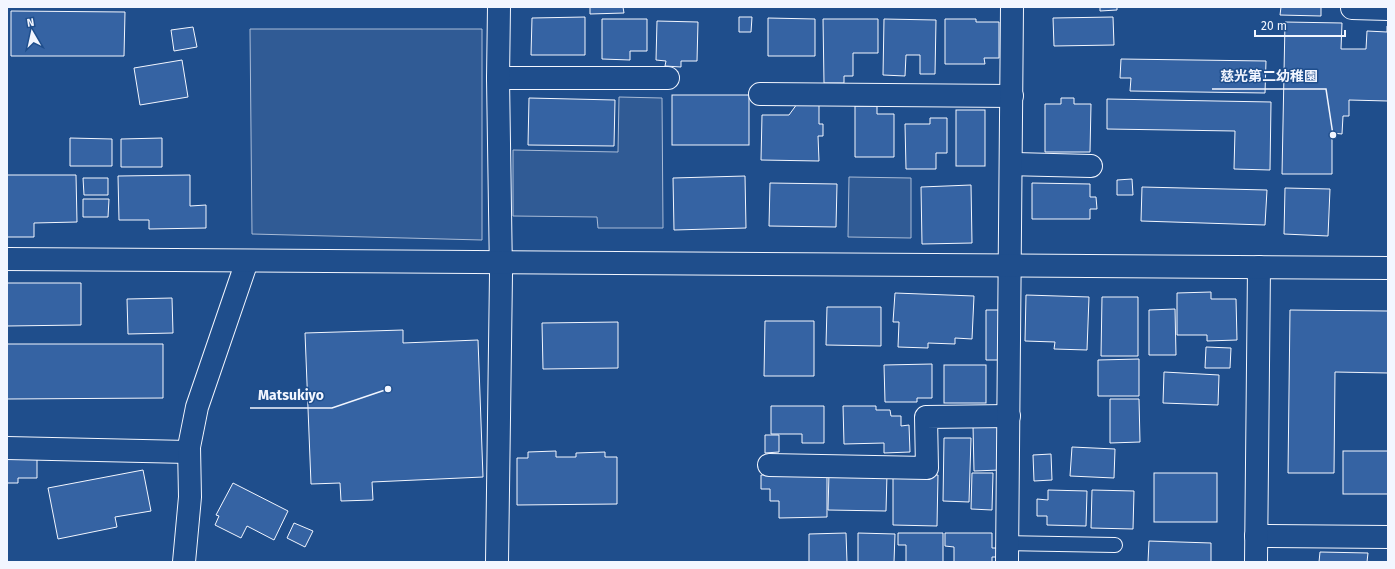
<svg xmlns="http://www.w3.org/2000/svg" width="1395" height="569" font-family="'Fira Sans','Noto Sans JP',sans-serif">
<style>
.built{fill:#305b95;stroke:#a8bbd7}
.building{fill:#3563a3;stroke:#f2f6ff}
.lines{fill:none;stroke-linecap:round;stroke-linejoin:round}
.lane-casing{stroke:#f2f6ff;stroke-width:16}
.street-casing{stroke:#f2f6ff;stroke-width:24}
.secondary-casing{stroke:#f2f6ff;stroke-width:24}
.lane{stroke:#1f4e8c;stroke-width:14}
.street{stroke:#1f4e8c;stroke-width:22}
.secondary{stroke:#1f4e8c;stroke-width:22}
.leader{fill:none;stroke:#f2f6ff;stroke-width:1.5}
.callout-dot{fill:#f2f6ff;stroke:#1f4e8c;stroke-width:1.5}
.callout-label{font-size:14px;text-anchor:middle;font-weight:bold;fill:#f2f6ff;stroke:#1f4e8c;stroke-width:3;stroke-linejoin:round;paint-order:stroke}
</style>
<rect width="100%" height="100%" fill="#1f4e8c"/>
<g class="built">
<polygon points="250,29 482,29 482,240 252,234"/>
<polygon points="619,97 662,98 663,228 598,228 597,217 513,216 513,150 618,152"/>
<polygon points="849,177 911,178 911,238 848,237"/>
</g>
<g class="building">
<polygon points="590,7 623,7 624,13 590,14"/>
<polygon points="1100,7 1117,7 1117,10 1100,11"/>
<polygon points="1281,7 1321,7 1321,16 1280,15"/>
<polygon points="11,11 125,12 124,56 11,56"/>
<polygon points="585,17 585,55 531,55 532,18"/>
<polygon points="739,17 752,17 751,32 739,32"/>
<polygon points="1113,17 1114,45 1054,46 1053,18"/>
<polygon points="768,18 815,19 815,56 768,56"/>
<polygon points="602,19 647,19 647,51 630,51 630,60 602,59"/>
<polygon points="823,19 878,19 878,53 853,53 853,76 844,76 844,83 824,83"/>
<polygon points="884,19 936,20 935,74 920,74 920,55 906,55 905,76 883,75"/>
<polygon points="945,19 976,19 976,22 999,22 999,58 984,58 985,64 945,64"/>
<polygon points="657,21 698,22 697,61 681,61 681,67 665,66 666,61 656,60"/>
<polygon points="1285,22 1342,23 1341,49 1366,49 1367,31 1387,32 1387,26 1388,26 1388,101 1349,100 1349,116 1343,116 1342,134 1332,133 1332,174 1282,174"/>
<polygon points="193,27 197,47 174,51 171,30"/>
<polygon points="1121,59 1266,61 1265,93 1130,91 1131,78 1120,78"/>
<polygon points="182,60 188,97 140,105 134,68"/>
<rect x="672" y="95" width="77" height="50"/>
<polygon points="529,98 615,100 614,146 528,145"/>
<polygon points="1061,98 1074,98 1074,104 1091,104 1090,152 1045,152 1045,104 1061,104"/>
<polygon points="1107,99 1271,102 1270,170 1234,169 1235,131 1107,129"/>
<polygon points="797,104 819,104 819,124 823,124 823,136 818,136 819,161 761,160 762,115 789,115"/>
<polygon points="855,106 877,106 877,114 894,114 894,157 855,157"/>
<rect x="956" y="110" width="29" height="56"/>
<polygon points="930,118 947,118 947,153 936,153 936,169 906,169 905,124 930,124"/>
<polygon points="70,138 112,139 112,166 70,166"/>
<polygon points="162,138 162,167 121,167 121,139"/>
<polygon points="7,175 76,175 77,222 34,223 34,237 7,237"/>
<polygon points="190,175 190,206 206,205 206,228 149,229 149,220 119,220 118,176"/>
<polygon points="745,176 746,228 674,230 673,178"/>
<polygon points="83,178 108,178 108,195 84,195"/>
<polygon points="1132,179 1133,195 1117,195 1117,180"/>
<polygon points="770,183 837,184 836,227 769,226"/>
<polygon points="1032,183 1090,184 1090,197 1096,197 1097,209 1090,209 1090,219 1032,219"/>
<polygon points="971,185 972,243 922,244 921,187"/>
<polygon points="1142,187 1267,190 1265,225 1141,221"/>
<polygon points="1285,188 1330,189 1328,236 1284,234"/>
<polygon points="83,199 109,199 108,217 83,217"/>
<polygon points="7,283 81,283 81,325 7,326"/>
<polygon points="1211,292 1211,299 1236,299 1237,340 1207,341 1207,335 1177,335 1177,293"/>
<polygon points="895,293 974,296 972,339 955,338 955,344 928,343 928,348 898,347 899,322 893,322"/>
<polygon points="1026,295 1089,297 1087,350 1054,349 1055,342 1025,341"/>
<polygon points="1102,297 1138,297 1138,356 1101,356"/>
<polygon points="172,298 173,333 128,334 127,299"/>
<polygon points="827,307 881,307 881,346 826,345"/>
<polygon points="1175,309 1176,355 1149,355 1149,310"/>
<polygon points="986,310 1000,310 999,360 986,360"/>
<polygon points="1290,310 1388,311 1388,373 1335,372 1334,473 1288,473"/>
<polygon points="765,321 814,321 814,376 764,376"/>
<polygon points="618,322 618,368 543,369 542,323"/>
<polygon points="403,330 403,343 478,340 483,477 372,482 373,500 341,501 340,483 311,484 305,333"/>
<polygon points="7,344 163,344 163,398 7,399"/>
<polygon points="1206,347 1231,348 1230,368 1205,368"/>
<polygon points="1139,359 1139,396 1098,396 1098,360"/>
<polygon points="932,364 932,398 917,398 917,402 885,402 884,365"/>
<rect x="944" y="365" width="42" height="38"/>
<polygon points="1164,372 1219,375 1218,405 1163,403"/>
<polygon points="1110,399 1139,399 1140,442 1110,443"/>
<polygon points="771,406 824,406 824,443 802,443 802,434 771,434"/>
<polygon points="843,406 876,406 876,410 890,410 891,416 901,416 901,426 909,425 910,452 884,453 884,443 844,444"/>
<polygon points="998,425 1000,470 974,471 973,426"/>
<polygon points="765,435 779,435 779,452 765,453"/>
<polygon points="944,438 971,438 969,502 943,501"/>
<polygon points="1072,447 1115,449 1114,478 1070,476"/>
<polygon points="556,451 556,457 576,457 576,453 605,452 605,457 617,457 617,504 517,505 517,458 528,458 528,452"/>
<rect x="1343" y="451" width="45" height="43"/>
<polygon points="1051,454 1052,480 1034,481 1033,455"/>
<polygon points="7,457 37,457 37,478 18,478 18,483 7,483"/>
<polygon points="143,470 151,511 115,517 117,527 58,539 48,488"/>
<polygon points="829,473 887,474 886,511 828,510"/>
<polygon points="972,473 993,473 992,510 971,509"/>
<rect x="1154" y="473" width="63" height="49"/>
<polygon points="827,474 827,517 779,518 779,501 770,501 770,489 761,489 761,475"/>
<polygon points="893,474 938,475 937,526 893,525"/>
<polygon points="233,483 288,511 274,540 247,526 241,538 215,525 219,516 216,515"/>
<polygon points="1048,490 1087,491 1086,526 1047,525 1047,516 1037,516 1037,499 1048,500"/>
<polygon points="1092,490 1134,491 1133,529 1091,528"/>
<polygon points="294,523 313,531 305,547 287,538"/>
<polygon points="846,533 847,562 809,562 809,534"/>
<polygon points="858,533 895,534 894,562 858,562"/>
<polygon points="898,533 943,533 943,562 906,562 906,545 898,545"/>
<polygon points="945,533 992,533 992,548 999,548 999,557 992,557 992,562 954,562 954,547 945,546"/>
<polygon points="1149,541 1211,543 1211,562 1148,562"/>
<polygon points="1320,552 1368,553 1367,562 1319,562"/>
</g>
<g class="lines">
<defs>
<polyline id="lane" points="1007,543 1115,545"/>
<g id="street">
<polyline points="1352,7 1352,8 1388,9"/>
<polyline points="498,78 668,78"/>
<polyline points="760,94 1012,96"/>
<polyline points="1011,164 1091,166"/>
<polyline points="7,448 188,452"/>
<polyline points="769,465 927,468 926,417 1009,416"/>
<polyline points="1256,536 1388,537"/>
<polyline points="184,562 190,497 189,447 197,407 247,261"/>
<polyline points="497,562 501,274 498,78 499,7"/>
<polyline points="1007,562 1012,7"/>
<polyline points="1256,562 1259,267"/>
</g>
<polyline id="secondary" points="7,259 1388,268"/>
</defs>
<use href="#lane" class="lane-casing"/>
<use href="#street" class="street-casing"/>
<use href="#secondary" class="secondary-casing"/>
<use href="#lane" class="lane"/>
<use href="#street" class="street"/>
<use href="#secondary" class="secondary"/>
</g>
<path class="leader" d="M1333 135L1326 89H1212M388 389L332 408H250"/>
<g class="callout-dot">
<circle cx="1333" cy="135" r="4"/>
<circle cx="388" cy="389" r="4"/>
</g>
<g class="callout-label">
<text x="1269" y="81">慈光第二幼稚園</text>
<text x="291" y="400">Matsukiyo</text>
</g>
<rect width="1395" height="569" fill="none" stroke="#f2f6ff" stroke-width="16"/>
<g transform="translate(32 32) rotate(351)" stroke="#1f4e8c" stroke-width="3" paint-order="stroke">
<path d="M0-3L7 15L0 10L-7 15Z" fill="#f2f6ff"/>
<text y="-6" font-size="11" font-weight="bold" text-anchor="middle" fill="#f2f6ff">N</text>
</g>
<path d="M1255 30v6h90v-6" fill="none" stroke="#f2f6ff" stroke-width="2"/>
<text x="1261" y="30" font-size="12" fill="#f2f6ff" stroke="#1f4e8c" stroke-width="3" paint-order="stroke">20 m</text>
</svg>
